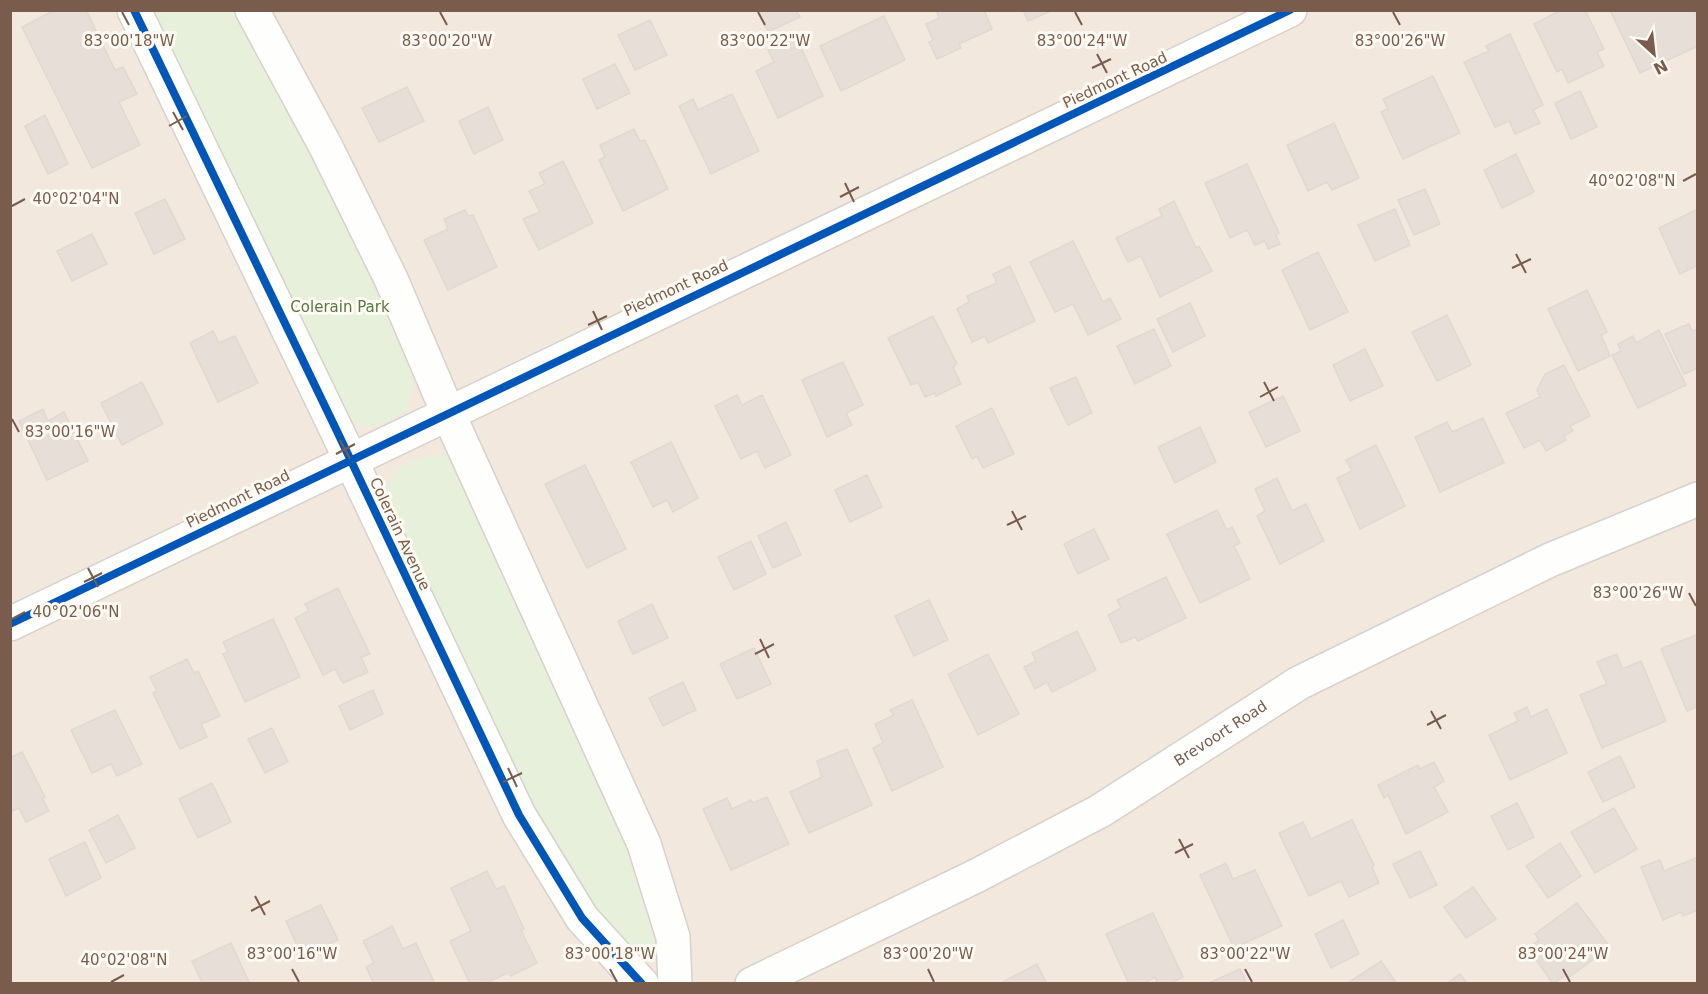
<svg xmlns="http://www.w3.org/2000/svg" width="1708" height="994" font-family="'DejaVu Sans',sans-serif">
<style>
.residential{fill:#f2e8de}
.green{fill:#e7f0db}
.building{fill:#e6ded7;stroke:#e2d8d2;stroke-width:1.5}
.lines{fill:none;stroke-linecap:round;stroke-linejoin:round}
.minor-casing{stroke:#d7d1cb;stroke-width:36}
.minor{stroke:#fefefd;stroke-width:33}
.cycleway-casing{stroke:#fffaf3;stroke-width:11}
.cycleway{stroke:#0057b8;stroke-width:8}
.ticks{fill:none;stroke:#7a5c4d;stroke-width:2}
.labels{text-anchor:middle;stroke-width:6;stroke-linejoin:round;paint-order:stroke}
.street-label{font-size:15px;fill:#7a5c4d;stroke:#fffaf3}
.park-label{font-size:15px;fill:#537a41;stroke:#fffaf3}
.ticks-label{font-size:15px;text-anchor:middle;fill:#7a5c4d;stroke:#fffaf3;stroke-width:6;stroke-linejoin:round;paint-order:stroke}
</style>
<rect width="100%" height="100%" fill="#f9f5f0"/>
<rect class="residential" x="11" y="11" width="1686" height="972"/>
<g class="green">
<polygon points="148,11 239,11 384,291 407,357 414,386 406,410 389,422 365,427 344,416"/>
<path d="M430,455H451L637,854L659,933L655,947L644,955H633L570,882L382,500C394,468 399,465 430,455Z"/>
</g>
<g class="building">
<polygon points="55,10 86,10 115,70 123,67 137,94 119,102 140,145 92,168 22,27"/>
<polygon points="757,10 796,10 800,17 768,32"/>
<polygon points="936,10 984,10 992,29 959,44 961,48 937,59 929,42 933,40 926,24 939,18"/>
<polygon points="1023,10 1051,10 1051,11 1028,21"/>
<polygon points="1561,10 1585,10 1604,49 1597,52 1604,66 1568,83 1562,69 1557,72 1534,24"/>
<polygon points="1610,10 1694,10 1698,19 1698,46 1640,73"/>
<polygon points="884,16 905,60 841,91 820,46"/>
<polygon points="650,20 667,55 635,70 618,35"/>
<polygon points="1510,34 1543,105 1533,110 1540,123 1515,134 1509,121 1495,127 1464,62 1489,51 1486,46"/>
<polygon points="796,37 823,96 778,118 756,71 774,62 768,50"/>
<polygon points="615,64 630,93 597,109 583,79"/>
<polygon points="1433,76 1460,133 1403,159 1381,112 1388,109 1383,99"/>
<polygon points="407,87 424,121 379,142 362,108"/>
<polygon points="1580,91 1597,127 1571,139 1555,103"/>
<polygon points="732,94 759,151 711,174 679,106 693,99 698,110"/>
<polygon points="488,107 503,140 474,154 459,121"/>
<polygon points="45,115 68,164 48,174 25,126"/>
<polygon points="1334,123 1359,178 1332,190 1327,182 1308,191 1287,145"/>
<polygon points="634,129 640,141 645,140 668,189 623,211 599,160 605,157 600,145"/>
<polygon points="1516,154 1534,192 1502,208 1484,170"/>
<polygon points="563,161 593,223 539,250 523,219 540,212 529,191 545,184 539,173"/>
<polygon points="1247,164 1279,233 1276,235 1280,244 1268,249 1265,241 1255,245 1247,230 1230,238 1205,183"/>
<polygon points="1425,189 1440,224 1414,235 1398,200"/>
<polygon points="165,199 185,239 154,254 135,213"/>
<polygon points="1174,201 1196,248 1199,246 1212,271 1160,297 1141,256 1128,262 1116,238 1162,216 1159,209"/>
<polygon points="1395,209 1410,245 1375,261 1358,225"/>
<polygon points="1698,209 1698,265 1680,274 1659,228"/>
<polygon points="465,210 468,216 473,215 497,267 448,290 424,240 448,229 444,219"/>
<polygon points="92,234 107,264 72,281 57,251"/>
<polygon points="1073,241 1103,302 1110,298 1121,319 1088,335 1073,304 1055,312 1030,262"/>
<polygon points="1318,252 1348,312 1310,330 1282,270"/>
<polygon points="1010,266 1035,321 988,343 985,336 972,342 957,309 969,302 967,296 997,283 993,274"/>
<polygon points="1587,290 1607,332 1601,335 1610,356 1578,371 1548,309"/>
<polygon points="1190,303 1205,336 1173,352 1157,319"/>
<polygon points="1447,315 1471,365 1437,381 1412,332"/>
<polygon points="933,316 957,364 953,367 961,384 936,396 935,393 925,397 918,382 911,385 888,338"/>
<polygon points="1689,324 1692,331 1698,329 1698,368 1684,374 1665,334"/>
<polygon points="1154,329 1171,366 1135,384 1117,346"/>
<polygon points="1659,330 1686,385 1638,408 1612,355 1621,351 1618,344 1633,336 1636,343"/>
<polygon points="213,331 219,343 235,336 258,383 218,402 190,343"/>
<polygon points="1365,349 1383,386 1350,401 1333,365"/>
<polygon points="843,362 863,405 846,413 852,425 827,437 802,380"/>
<polygon points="1564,365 1590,416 1570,426 1573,431 1564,436 1566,440 1546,451 1540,440 1524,448 1506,413 1540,397 1537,390 1545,374"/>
<polygon points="1076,377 1092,413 1068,425 1050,388"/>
<polygon points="142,382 163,424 122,445 101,403"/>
<polygon points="737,395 742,405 762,395 791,455 765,468 757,451 741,459 715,406"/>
<polygon points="1283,396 1300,431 1266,447 1249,412"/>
<polygon points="992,408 1014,454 983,468 977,456 972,459 956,426"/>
<polygon points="43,409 48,421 64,412 88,461 47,480 19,421"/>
<polygon points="1483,418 1504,463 1440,492 1415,437 1447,422 1452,432"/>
<polygon points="1200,427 1216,462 1175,483 1158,447"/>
<polygon points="671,442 698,498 673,512 667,500 653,507 631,462"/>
<polygon points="1376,445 1405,506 1360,529 1337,478 1352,471 1346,460"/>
<polygon points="585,465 626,549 587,568 545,484"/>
<polygon points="867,475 882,507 850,522 835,490"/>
<polygon points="1277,478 1292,511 1306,504 1324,541 1280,564 1257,516 1265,511 1255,489"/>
<polygon points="1217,510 1227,530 1232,527 1240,543 1234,546 1250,579 1200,603 1167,534"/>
<polygon points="786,522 801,555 773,568 758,536"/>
<polygon points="1094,529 1109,559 1078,574 1064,544"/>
<polygon points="751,541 766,574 734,590 718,557"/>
<polygon points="1166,577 1186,618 1138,641 1135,637 1121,643 1108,615 1121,608 1117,600"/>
<polygon points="338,588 370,654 361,657 368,672 343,683 335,669 323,675 295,618 309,611 305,604"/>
<polygon points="929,600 948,640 914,656 895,616"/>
<polygon points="652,604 668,638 633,654 618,621"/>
<polygon points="273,619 300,677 245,702 223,654 228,652 223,642"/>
<polygon points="1077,631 1096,670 1052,692 1047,682 1035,689 1024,667 1036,661 1032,653"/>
<polygon points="1698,634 1698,706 1687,711 1661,649"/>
<polygon points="754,648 771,684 737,699 720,664"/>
<polygon points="988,654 1019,714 978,735 948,674"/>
<polygon points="1617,654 1622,669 1641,661 1666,721 1602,748 1580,695 1607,684 1597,662"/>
<polygon points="187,659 194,673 198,671 220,716 201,724 207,737 180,749 153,693 157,691 150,677"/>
<polygon points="683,682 696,710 663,726 649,698"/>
<polygon points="373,690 383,714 350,730 339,706"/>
<polygon points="912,700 943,767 892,791 873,748 883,743 875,724 894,715 890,710"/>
<polygon points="1527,707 1531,717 1547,709 1567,753 1510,780 1489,735 1518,721 1514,713"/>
<polygon points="115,710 142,764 117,776 111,764 92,773 71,730"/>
<polygon points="272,728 288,762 265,773 248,739"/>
<polygon points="847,749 872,805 809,833 790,792 822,777 817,761"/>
<polygon points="22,752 45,797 42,798 49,811 26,822 19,808 10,812 10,758"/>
<polygon points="1620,756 1635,787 1603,802 1588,772"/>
<polygon points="1434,762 1444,781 1434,787 1448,812 1406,834 1388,795 1384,798 1378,785 1418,765 1420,769"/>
<polygon points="212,783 231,822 198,838 179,799"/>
<polygon points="767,797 789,844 731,870 703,809 727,798 732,809 751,800 753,803"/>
<polygon points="1517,803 1534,837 1508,850 1491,816"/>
<polygon points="1614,808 1637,849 1595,873 1571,832"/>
<polygon points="118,815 135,848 106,863 89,830"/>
<polygon points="1352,820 1374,865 1372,867 1379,883 1349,897 1341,881 1309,896 1279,833 1303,822 1311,839"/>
<polygon points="85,842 101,878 66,896 49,859"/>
<polygon points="1560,843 1581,876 1548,898 1526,866"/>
<polygon points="1420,851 1437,885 1410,898 1393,864"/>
<polygon points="1698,857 1698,910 1683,916 1681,912 1663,920 1641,867 1660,860 1664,871"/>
<polygon points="1226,863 1233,879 1255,870 1282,926 1234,948 1200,875"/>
<polygon points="487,871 496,889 504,886 524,929 521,930 537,963 511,976 509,972 485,984 470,984 450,941 471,931 451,888"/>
<polygon points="1473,887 1496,919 1466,938 1444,907"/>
<polygon points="1577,903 1610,947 1568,978 1566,975 1553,984 1528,948 1539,940 1535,934"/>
<polygon points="321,905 338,940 302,956 286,921"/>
<polygon points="1153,913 1183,977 1169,984 1158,984 1155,977 1143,984 1129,984 1106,934"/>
<polygon points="1343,920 1359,954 1331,968 1315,934"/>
<polygon points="392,926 403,949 416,943 435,984 374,984 366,967 374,963 363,941"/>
<polygon points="231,943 249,982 245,984 203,984 192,961"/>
<polygon points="1381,961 1397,984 1346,984"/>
<polygon points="1037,964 1047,984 999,984"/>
<polygon points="1240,969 1247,984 1209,984 1209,983"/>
<polygon points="1460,974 1468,984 1446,984"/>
</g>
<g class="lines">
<defs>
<g id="minor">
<polyline points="134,10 335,427 519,815 582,918 642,984"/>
<polyline points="252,10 326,147 391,279 448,413 644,844 673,937 675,984"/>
<polyline points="10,624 1290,10"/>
<path id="s1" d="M752,984L976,876L1100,811L1299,683L1550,560L1698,499"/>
</g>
</defs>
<use href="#minor" class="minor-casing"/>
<use href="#minor" class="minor"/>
<defs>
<g id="cycleway">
<polyline points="134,10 335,427 519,815 582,918 642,984"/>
<polyline points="10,624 1290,10"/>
</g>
</defs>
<use href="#cycleway" class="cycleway-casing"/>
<use href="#cycleway" class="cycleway"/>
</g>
<path class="ticks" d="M122,12L129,25M440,12L447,25M758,12L765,25M1075,12L1082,25M1393,12L1400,25M1097,54L1107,73M1092,68L1111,59M173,112L183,130M169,126L187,116M1683,181L1696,174M845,183L854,202M840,197L859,187M12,206L25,199M1516,254L1526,273M1512,268L1531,259M593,311L602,330M588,325L607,316M1264,382L1274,401M1260,397L1278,387M12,419L19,432M340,440L350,459M336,454L355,444M1012,511L1022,530M1007,525L1026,516M88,568L98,587M84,582L102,573M1689,593L1696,606M12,619L25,612M760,639L769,658M755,654L774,644M1431,711L1441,729M1427,725L1446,715M508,768L517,787M503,782L522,773M1179,839L1189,858M1175,853L1193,844M255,896L265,915M251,911L270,901M292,969L299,982M610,969L617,982M928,969L934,982M1245,969L1252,982M1563,969L1570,982M111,982L124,975"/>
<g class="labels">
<g class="street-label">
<text transform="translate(1115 80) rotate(-25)" y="5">Piedmont Road</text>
<text transform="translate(676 288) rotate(-25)" y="5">Piedmont Road</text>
<text transform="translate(238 499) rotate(-26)" y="5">Piedmont Road</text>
<text transform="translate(400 534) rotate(65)" y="5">Colerain Avenue</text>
<text dy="5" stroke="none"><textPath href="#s1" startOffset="532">Brevoort Road</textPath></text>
</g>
<g class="park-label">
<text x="340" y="312">Colerain Park</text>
</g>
</g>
<g class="ticks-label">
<text x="129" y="46">83°00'18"W</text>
<text x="447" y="46">83°00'20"W</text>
<text x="765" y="46">83°00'22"W</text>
<text x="1082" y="46">83°00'24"W</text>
<text x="1400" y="46">83°00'26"W</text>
<text x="1632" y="186">40°02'08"N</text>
<text x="76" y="204">40°02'04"N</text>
<text x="70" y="437">83°00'16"W</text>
<text x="1638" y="598">83°00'26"W</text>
<text x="76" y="617">40°02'06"N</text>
<text x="292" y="959">83°00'16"W</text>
<text x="610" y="959">83°00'18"W</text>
<text x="928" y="959">83°00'20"W</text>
<text x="1245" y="959">83°00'22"W</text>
<text x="1563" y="959">83°00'24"W</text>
<text x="124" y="965">40°02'08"N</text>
</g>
<rect width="1708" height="994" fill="none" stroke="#7a5c4d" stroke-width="24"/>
<g transform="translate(1654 54) rotate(153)" stroke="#fffaf3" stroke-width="4.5" paint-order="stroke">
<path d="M0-4.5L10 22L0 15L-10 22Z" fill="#7a5c4d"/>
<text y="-9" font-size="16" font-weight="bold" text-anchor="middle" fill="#7a5c4d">N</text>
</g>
</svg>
